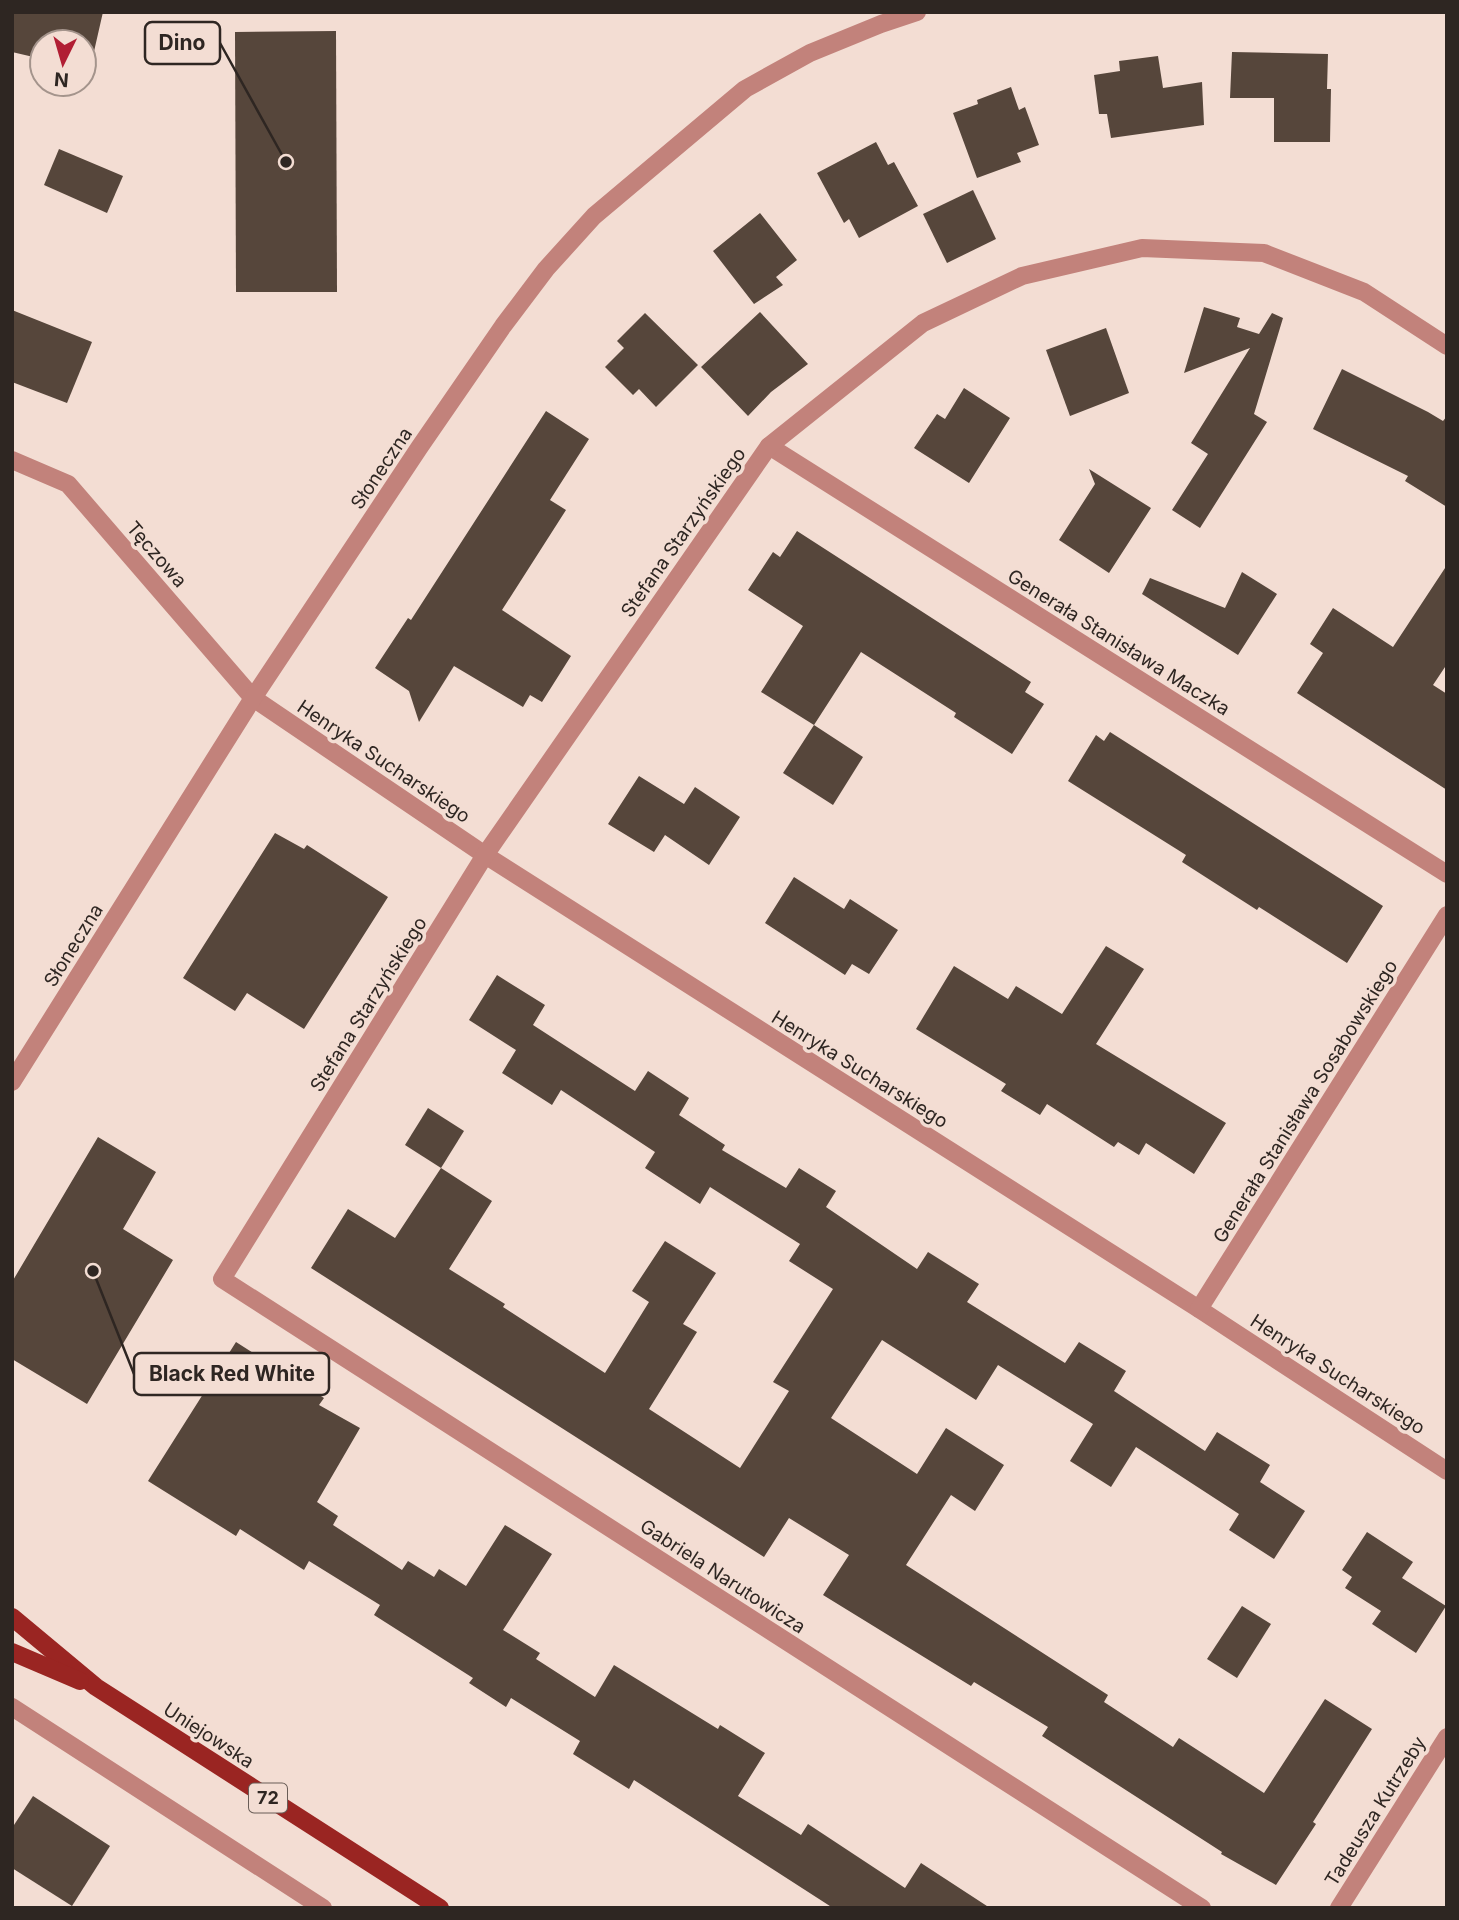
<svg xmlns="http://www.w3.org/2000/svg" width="1459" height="1920" font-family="Inter,sans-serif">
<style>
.building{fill:#56463b}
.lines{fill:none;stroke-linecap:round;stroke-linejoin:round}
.minor{stroke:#c2827b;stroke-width:18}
.major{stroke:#9a2522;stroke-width:18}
.labels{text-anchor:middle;stroke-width:7;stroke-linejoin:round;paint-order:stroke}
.shield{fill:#f3ddd3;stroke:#695d57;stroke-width:2}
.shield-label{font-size:18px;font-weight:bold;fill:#2e2622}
.street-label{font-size:19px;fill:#2e2622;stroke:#f3ddd3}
.leader{fill:none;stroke:#2e2622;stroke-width:2.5}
.callout-dot{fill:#2e2622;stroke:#f3ddd3;stroke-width:2.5}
.callout{fill:#f3ddd3;stroke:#2e2622;stroke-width:2.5}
.callout-label{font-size:21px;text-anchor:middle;font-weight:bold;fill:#2e2622}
</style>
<rect width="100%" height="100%" fill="#f3ddd3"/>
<g class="building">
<polygon points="12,12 103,12 90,69 84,68 84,42 42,42 42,59 12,52"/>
<polygon points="336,31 337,292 236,292 235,32"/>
<polygon points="1232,52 1328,54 1327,89 1331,89 1330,142 1274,142 1274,98 1230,98"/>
<polygon points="1158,56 1163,88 1202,82 1204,125 1111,138 1107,114 1099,114 1094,75 1120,71 1119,61"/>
<polygon points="1011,87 1019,110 1025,107 1039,145 1017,153 1021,162 977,178 953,113 978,104 977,100"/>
<polygon points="876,142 888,165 894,162 918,206 859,238 849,219 844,223 817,173"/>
<polygon points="59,149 123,176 107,213 44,185"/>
<polygon points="973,190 996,239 947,263 923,214"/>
<polygon points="760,213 797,260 776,277 783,285 754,304 713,251"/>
<polygon points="1204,307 1240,318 1237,327 1259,334 1272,313 1283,318 1254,414 1267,422 1200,528 1172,510 1208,454 1191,443 1250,348 1184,373"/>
<polygon points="12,310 92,342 67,403 12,382"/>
<polygon points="760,312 808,364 771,392 748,416 701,367"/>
<polygon points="645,313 698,365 656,407 639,389 633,395 605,367 624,348 617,341"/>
<polygon points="1106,328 1129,393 1070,416 1046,350"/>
<polygon points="1342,369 1428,412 1443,421 1447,416 1447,507 1405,481 1408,476 1313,429"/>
<polygon points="964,388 1010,418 969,483 914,448 937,414 945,419"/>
<polygon points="546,411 589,439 550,500 566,510 502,610 571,656 542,702 530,695 523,707 454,666 419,722 409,691 375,668 408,618 411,620"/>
<polygon points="1089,469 1151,508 1109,573 1059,540 1095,484"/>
<polygon points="797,531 1031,682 1025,692 1044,704 1012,754 954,717 956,713 861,652 814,725 863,757 833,805 783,773 814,725 761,692 803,626 748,590 773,552 780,557"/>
<polygon points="1447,565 1447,664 1433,685 1447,694 1447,790 1297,693 1323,653 1310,644 1333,608 1393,647"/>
<polygon points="1242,572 1277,594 1238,655 1142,594 1150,578 1225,608"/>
<polygon points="1110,732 1383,906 1347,963 1259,907 1257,910 1182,862 1186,855 1068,781 1096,735 1104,741"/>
<polygon points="639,776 684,804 695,787 740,817 709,865 665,835 654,852 608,824"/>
<polygon points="275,833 304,849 307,845 388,897 304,1029 247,993 235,1011 183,978"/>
<polygon points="794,877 844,909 850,899 898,930 869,974 852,964 845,975 765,923"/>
<polygon points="1106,946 1144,969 1096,1044 1226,1123 1194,1174 1146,1143 1139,1155 1118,1142 1114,1147 1047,1104 1040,1115 1001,1091 1006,1084 916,1029 954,966 1008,999 1016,986 1062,1014"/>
<polygon points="497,975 545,1005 533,1025 635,1091 648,1071 689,1098 679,1115 725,1145 722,1150 786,1188 799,1168 836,1191 826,1207 917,1269 928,1252 979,1284 967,1302 1065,1363 1079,1342 1126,1371 1114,1391 1205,1451 1217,1432 1270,1465 1260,1482 1305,1511 1274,1559 1229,1530 1239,1514 1136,1447 1111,1487 1070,1461 1093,1424 998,1365 976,1400 882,1340 831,1418 917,1474 946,1428 1004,1465 975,1511 951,1495 906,1565 1108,1695 1104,1702 1173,1747 1179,1738 1264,1793 1325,1699 1372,1729 1313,1822 1316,1824 1276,1885 1221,1854 1222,1852 1042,1736 1048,1727 974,1682 971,1686 823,1595 849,1555 789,1518 764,1557 311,1268 348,1209 395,1238 441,1168 492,1201 449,1269 505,1304 503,1307 605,1373 649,1302 632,1291 665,1241 716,1273 683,1324 697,1332 649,1409 740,1468 789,1391 773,1382 833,1289 789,1261 800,1244 710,1187 700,1204 645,1168 655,1152 561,1090 552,1105 502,1073 516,1050 469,1020"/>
<polygon points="428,1108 464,1131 441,1168 405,1145"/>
<polygon points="98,1137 156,1172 123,1229 173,1260 87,1404 12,1359 12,1282"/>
<polygon points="236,1342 324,1398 319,1405 360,1428 317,1502 338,1516 333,1525 402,1570 408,1561 434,1577 439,1569 466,1586 505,1525 552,1554 503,1630 540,1653 536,1659 595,1697 614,1665 718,1729 720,1725 765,1753 738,1796 801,1835 808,1824 905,1888 921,1863 990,1908 833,1908 634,1780 629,1789 573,1754 580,1741 511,1698 506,1707 469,1683 473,1678 374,1615 380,1605 309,1561 304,1570 240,1529 236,1536 148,1481"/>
<polygon points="1367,1532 1413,1562 1402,1578 1446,1606 1416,1653 1372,1624 1381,1611 1345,1588 1352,1577 1342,1570"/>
<polygon points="1242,1606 1271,1624 1237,1678 1207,1659"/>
<polygon points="33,1796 110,1846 72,1906 12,1868 12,1828"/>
</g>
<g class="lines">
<g class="minor">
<polyline points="769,446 1447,874"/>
<polyline points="12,460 68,484 253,698 485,855 1199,1309 1447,1471"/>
<polyline points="12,1082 253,698 419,448 503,326 546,269 594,216 745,89 810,53 881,24 917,12"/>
<polyline points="1199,1309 1447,915"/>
<polyline points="12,1707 323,1908"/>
<polyline points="1202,1908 222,1279 485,855 769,446 923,323 1022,276 1142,248 1264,253 1364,292 1447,346"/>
<polyline points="1339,1908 1447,1737"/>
</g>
<g class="major">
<polyline points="12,1617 96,1687 440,1908"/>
<polyline points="12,1652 80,1681"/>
</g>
</g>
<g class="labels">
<rect class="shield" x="249" y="1783.5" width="38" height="29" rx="5"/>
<g class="shield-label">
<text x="268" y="1804">72</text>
</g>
<g class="street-label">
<text transform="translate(381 468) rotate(-56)" y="7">Słoneczna</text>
<text transform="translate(683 532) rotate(-55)" y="7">Stefana Starzyńskiego</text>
<text transform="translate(157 554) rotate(49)" y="7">Tęczowa</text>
<text transform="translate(1119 642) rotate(32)" y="7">Generała Stanisława Maczka</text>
<text transform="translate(384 761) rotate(34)" y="7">Henryka Sucharskiego</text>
<text transform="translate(73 945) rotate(-58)" y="7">Słoneczna</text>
<text transform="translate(368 1004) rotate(-58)" y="7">Stefana Starzyńskiego</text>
<text transform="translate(860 1069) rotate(32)" y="7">Henryka Sucharskiego</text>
<text transform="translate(1305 1101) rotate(-58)" y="7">Generała Stanisława Sosabowskiego</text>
<text transform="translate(1338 1374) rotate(33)" y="7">Henryka Sucharskiego</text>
<text transform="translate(723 1576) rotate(33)" y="7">Gabriela Narutowicza</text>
<text transform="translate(209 1735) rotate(33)" y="7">Uniejowska</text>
<text transform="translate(1375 1811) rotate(-58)" y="7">Tadeusza Kutrzeby</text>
</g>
</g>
<path class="leader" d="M286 162L220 43M93 1271L134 1374"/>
<g class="callout-dot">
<circle cx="286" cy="162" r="7"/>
<circle cx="93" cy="1271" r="7"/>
</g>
<g class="callout">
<rect x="145" y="22" width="75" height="42" rx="7"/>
<rect x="134" y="1353" width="195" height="42" rx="7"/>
</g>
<g class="callout-label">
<text x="182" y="50">Dino</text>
<text x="232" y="1381">Black Red White</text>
</g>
<rect width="1459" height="1920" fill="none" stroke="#2e2622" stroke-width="28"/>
<g transform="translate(63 63) rotate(185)"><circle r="33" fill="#f3ddd3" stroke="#a4948c" stroke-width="2"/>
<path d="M0-5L12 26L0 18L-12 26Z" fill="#b11e34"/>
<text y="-10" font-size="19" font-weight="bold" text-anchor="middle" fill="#2e2622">N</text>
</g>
</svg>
